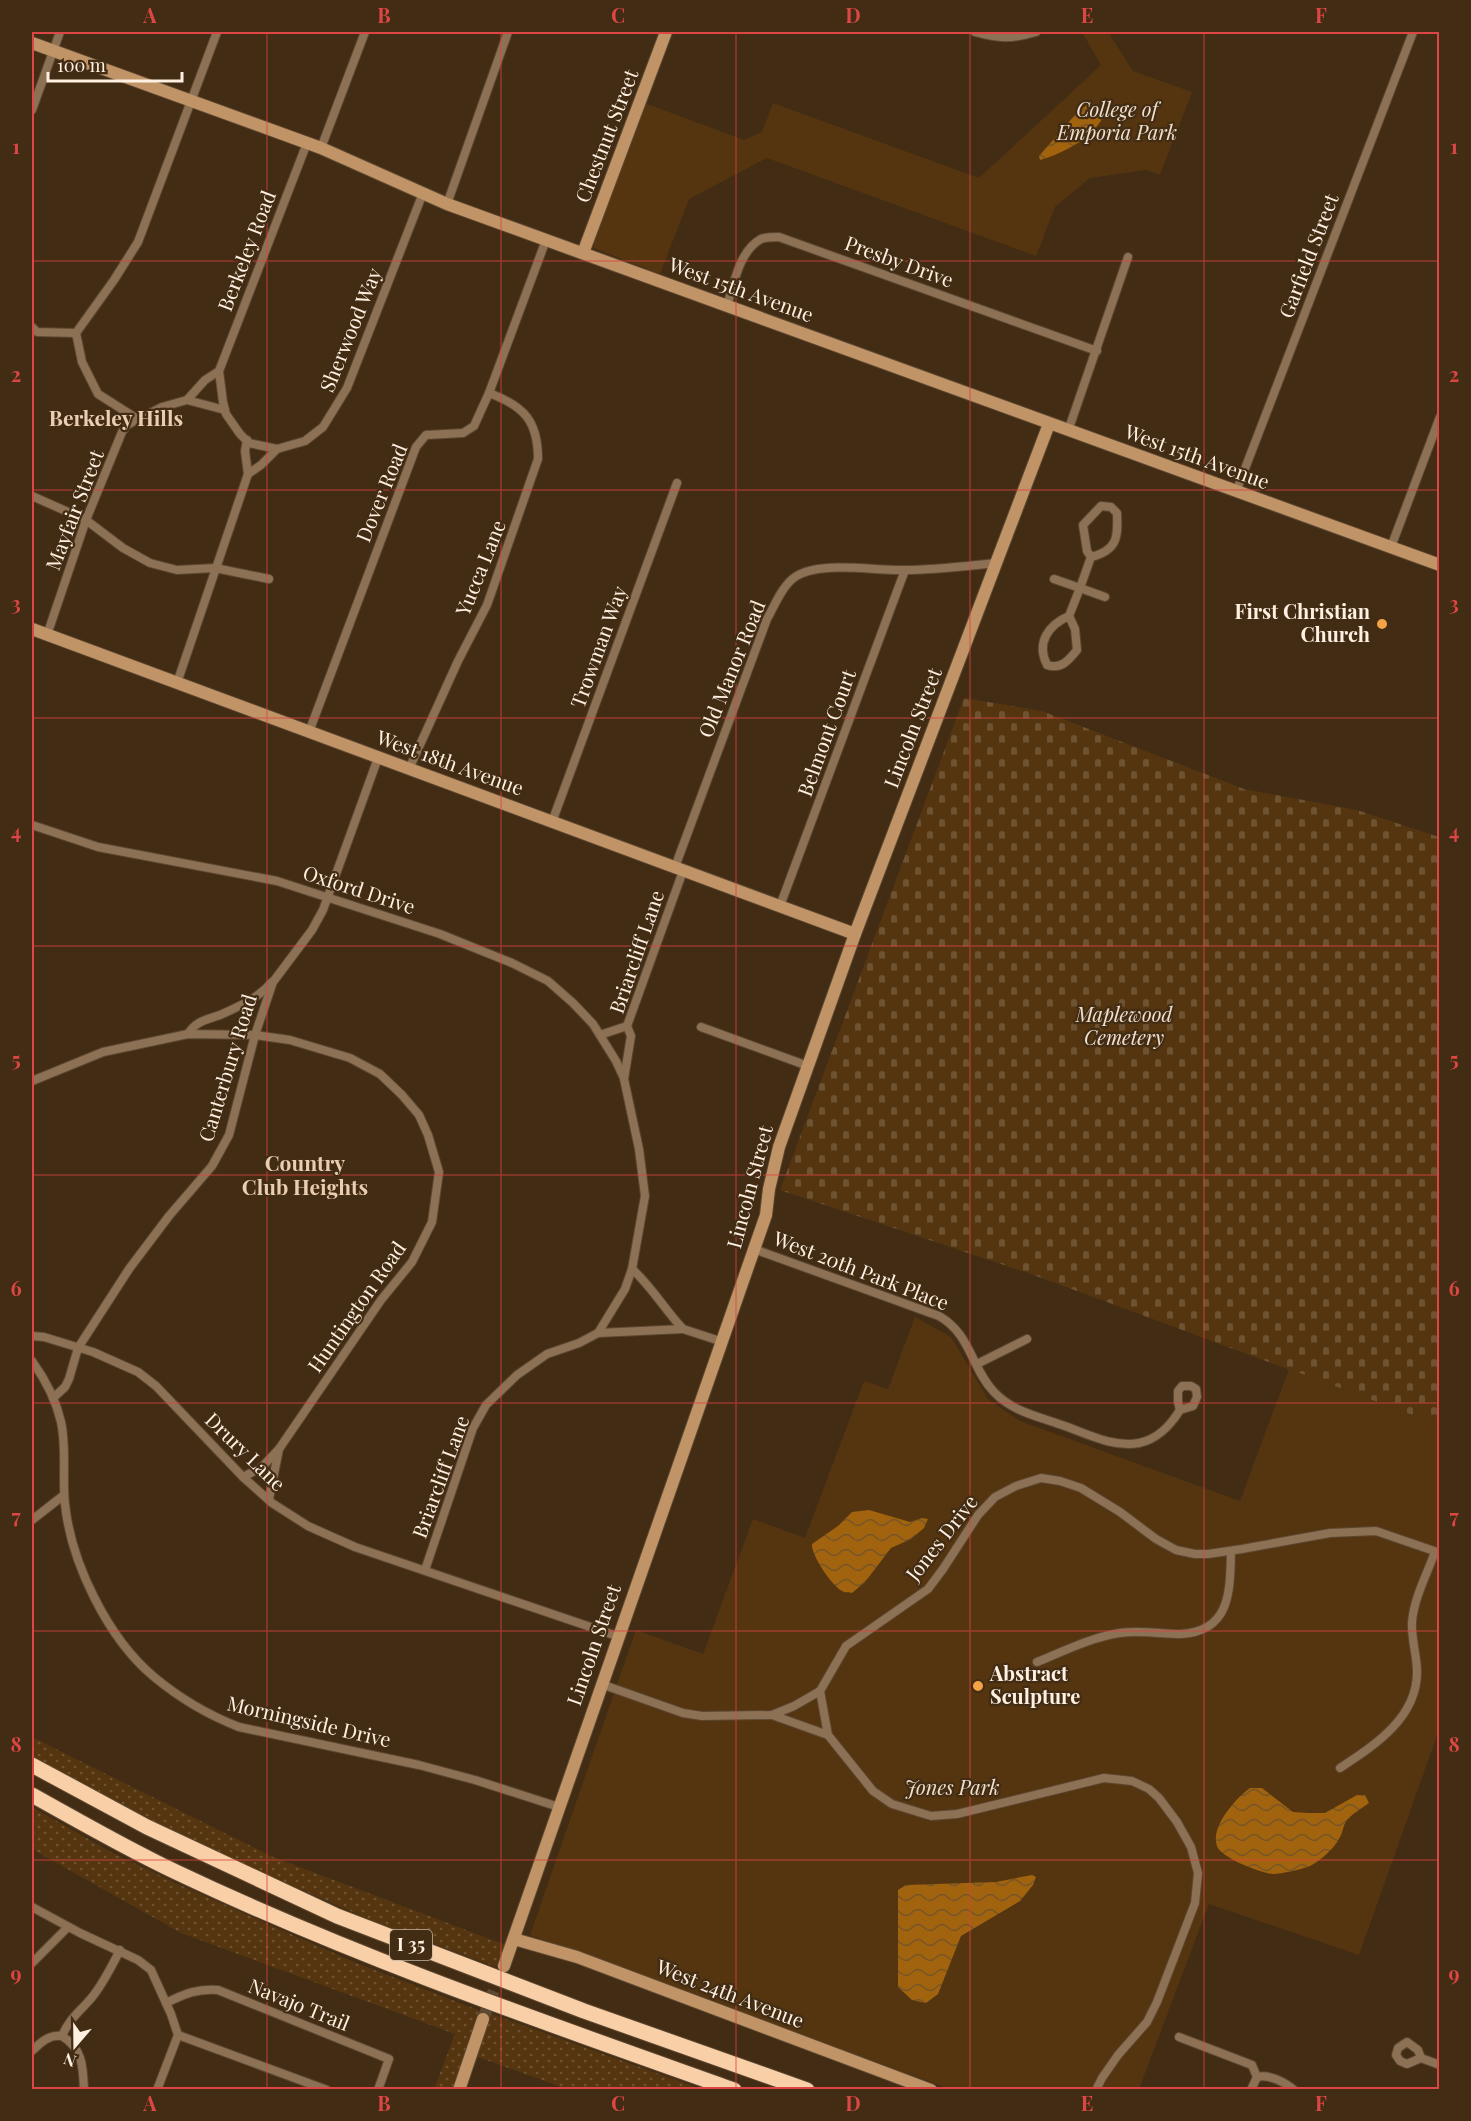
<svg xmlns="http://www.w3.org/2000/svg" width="1471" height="2121" font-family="'Playfair Display',serif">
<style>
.grass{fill:url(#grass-dots)}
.cemetery{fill:url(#cemetery-stones)}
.green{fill:#543510}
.water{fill:url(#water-waves)}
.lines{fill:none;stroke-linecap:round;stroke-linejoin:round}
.secondary-tunnel{stroke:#5e4933;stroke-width:12;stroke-dasharray:12 6;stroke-linecap:butt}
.street-casing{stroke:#5c4731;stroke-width:10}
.secondary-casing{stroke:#5c4731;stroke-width:14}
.highway-casing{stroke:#5c4731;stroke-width:17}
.street{stroke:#8d7155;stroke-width:8}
.secondary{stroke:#c09467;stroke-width:12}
.highway{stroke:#f8cfa6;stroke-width:15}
.grid{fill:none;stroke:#dc4644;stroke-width:1.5;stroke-opacity:0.55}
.poi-dot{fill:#f4a344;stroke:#422c14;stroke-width:2}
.labels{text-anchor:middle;stroke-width:4.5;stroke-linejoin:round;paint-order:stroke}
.shield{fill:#422c14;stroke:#c6b5a4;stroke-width:1.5}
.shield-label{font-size:18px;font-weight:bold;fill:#fff0e2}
.park-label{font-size:20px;font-style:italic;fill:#f2e0cf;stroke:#422c14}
.street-label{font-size:20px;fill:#fff0e2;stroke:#422c14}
.poi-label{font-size:20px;font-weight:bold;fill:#fff0e2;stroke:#422c14;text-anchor:end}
.neighbourhood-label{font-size:21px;font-weight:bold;fill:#eaceb1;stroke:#422c14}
.neatline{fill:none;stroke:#dc4644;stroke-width:2}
.grid-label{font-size:20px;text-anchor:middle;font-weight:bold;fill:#dc4644}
</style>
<defs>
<pattern id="grass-dots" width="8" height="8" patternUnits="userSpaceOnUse" patternTransform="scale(1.5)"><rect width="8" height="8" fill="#543510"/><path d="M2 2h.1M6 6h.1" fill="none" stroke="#6e5332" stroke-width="1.8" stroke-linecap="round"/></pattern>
<pattern id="cemetery-stones" width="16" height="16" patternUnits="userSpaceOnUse" patternTransform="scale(1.5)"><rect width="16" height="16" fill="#543510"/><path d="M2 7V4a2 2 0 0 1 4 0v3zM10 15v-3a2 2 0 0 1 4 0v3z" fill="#6e5332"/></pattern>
<pattern id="water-waves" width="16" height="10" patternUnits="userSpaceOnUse" patternTransform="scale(1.5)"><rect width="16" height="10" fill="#a1630d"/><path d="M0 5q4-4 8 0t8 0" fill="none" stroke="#765628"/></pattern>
</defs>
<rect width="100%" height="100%" fill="#422c14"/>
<g class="grass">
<polygon points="32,1737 273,1857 506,1945 496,1967 373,1921 273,1877 170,1831 32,1758"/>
<polygon points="32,1807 111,1852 180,1885 354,1962 481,2011 453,2089 434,2089 455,2034 181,1933 32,1849"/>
<polygon points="489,2013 701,2089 567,2089 475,2056 489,2022"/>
</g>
<polygon class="cemetery" points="964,698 1042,711 1244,789 1357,810 1439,837 1439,1425 1031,1274 780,1190"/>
<g class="green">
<polygon points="1082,32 1108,32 1133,71 1192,92 1160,175 1146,170 1090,178 1055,207 1036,256 767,158 689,199 660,274 594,248 593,241 645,103 744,140 762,132 773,103 979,178 1101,65"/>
<polygon points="915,1317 951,1337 988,1399 1020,1421 1240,1501 1289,1369 1439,1425 1439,1730 1359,1955 1209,1904 1139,2089 950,2089 530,1935 636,1630 703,1654 753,1519 805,1538 864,1381 888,1389"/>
</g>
<g class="water">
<path d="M1088,104L1098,105L1104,113C1098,136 1062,154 1040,160L1039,156L1075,115Z"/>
<path d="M869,1510L910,1522L922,1518L928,1519L924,1528L911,1539L891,1548L865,1582L852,1593C849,1592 845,1593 842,1591C832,1586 811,1555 812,1544L838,1526L852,1512Z"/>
<path d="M1250,1788H1262L1293,1812L1308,1813H1325L1357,1795H1365L1369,1803C1362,1808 1352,1814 1347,1820C1343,1825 1343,1832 1340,1837C1335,1848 1320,1861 1310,1866C1303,1869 1281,1874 1273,1874C1261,1873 1221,1858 1217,1846C1210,1827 1236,1798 1250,1788Z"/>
<polygon points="1032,1875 1036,1877 1033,1885 1020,1901 961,1936 938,1994 926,2003 912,2000 898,1987 898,1890 906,1885 996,1882"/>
</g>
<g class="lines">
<polyline class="secondary-tunnel" points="483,2019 501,1972"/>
<defs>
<g id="street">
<path d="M975,32C999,39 1012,39 1036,32"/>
<polyline points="32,110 60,32"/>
<polyline points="307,143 219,371 223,402 226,414 240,434 249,443 277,449 305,441 323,427 347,388 423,193"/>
<polyline points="321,148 365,32"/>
<polyline points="447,204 508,32"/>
<path d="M727,306C734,284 739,251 761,239C766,237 773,237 779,237L1097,351"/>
<polyline points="32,327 37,332 76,333"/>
<polyline points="76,333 114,280 138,242 217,32"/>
<polyline points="76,333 82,362 98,394 139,420"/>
<polyline points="187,400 225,410"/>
<polyline points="1068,431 1128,257"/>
<polyline points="248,474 261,465 277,449"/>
<polyline points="1236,492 1413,32"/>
<polyline points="32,496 86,520 123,548 150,563 177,570 215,568 269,579"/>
<polyline points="1391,547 1440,417"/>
<path d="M1091,557C1118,550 1118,537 1117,513L1111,507L1101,506L1083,525L1087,551L1091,557L1080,588L1105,597"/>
<path d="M1054,579L1080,588L1069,616C1048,625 1036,643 1047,665C1061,670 1069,660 1077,650L1075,629L1069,616"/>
<polyline points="47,635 86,520 122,432 127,425 162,407 187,400 205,380 219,371"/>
<polyline points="177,683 248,474 245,451 247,440"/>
<polyline points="309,732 416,447 426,435 463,433 474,426 489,393 546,240"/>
<path d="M409,769L458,661L487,605L538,459C538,421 524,406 489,393"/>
<polyline points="552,822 677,483"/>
<polyline points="32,825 98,847 277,881 440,934 512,963 548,981 573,1003 593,1024 616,1061 624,1078"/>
<path d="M675,867L767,619C775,605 782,586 795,577C819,560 876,571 904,570C935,570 966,566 996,563"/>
<polyline points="780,906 905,570"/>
<polyline points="701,1027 808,1066"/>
<path d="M188,1034C196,1021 206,1020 220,1015C238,1007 259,998 272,982"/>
<polyline points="600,1035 627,1026"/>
<polyline points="32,1081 103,1052 188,1034 255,1035 290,1040 350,1058 380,1074 402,1095 419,1115 428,1135 439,1172 432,1222 412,1262 381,1300 279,1449 269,1499"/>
<path d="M754,1249L939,1316C971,1334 971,1368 994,1392C1012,1411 1036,1416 1059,1424C1084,1432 1111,1448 1139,1443C1158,1439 1170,1426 1180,1410"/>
<polyline points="683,1329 723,1342"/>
<path d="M598,1333L683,1329C665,1310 652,1287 632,1269"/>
<polyline points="32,1336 44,1337 93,1352 138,1372 156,1386 243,1477 272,1503 308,1526 355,1547 617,1636"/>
<path d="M32,1361C45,1379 56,1400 61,1422C67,1448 62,1478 65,1504C71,1563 108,1638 153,1676C178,1697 208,1715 239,1727L419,1765L475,1780L559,1807"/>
<polyline points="977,1364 1027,1339"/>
<polygon points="1182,1386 1191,1386 1196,1389 1197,1397 1193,1406 1180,1410 1178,1402 1178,1391"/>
<polyline points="53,1398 65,1387 69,1379 78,1348 129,1269 169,1216 212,1166 229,1135 255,1035 273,982 312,930 323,910 378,758"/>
<polyline points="243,1477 262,1467 279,1449"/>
<polyline points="32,1520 64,1495"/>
<polyline points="425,1570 473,1428 486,1405 517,1375 547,1354 579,1343 598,1333 625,1289 632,1269 645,1196 639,1149 624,1079 631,1036 627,1026 683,871"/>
<path d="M1037,1662C1064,1651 1092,1637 1120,1633C1141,1630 1161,1634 1181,1634C1231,1631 1230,1591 1231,1551"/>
<polyline points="601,1684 683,1713 702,1716 772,1715 794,1706 820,1691 846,1646 928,1589 943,1569 978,1515 995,1497 1016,1486 1041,1478 1060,1481 1081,1488 1120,1512 1156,1539 1176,1550 1195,1554 1208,1554 1242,1549 1330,1533 1376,1531 1440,1553"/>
<polyline points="820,1691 828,1735"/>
<polyline points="772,1715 828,1735 873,1791 892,1804 931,1816 957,1814 1104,1778 1132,1781 1149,1789 1159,1798 1177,1822 1191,1847 1198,1873 1195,1903 1157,2002 1147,2022 1118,2055 1102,2078 1096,2090"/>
<path d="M1340,1768C1375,1745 1417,1718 1417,1672C1417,1655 1411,1639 1412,1622C1414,1598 1427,1574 1435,1552"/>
<polyline points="32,1907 80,1933 138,1960 151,1970 171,2014 178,2035 327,2090"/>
<polyline points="32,1963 68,1927"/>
<path d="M166,2003C184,1994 198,1988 218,1990L389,2059L378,2090"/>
<path d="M62,2036C70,2017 81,2011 93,1996C104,1982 112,1966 120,1950"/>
<path d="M62,2036C83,2049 83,2067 84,2090"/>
<polyline points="1179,2037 1252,2065 1257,2077 1251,2090"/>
<polygon points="1407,2042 1418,2050 1421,2058 1407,2064 1400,2061 1396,2055 1398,2048"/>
<path d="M32,2051C40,2043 49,2034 62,2036"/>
<polyline points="1421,2058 1440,2065"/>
<path d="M1257,2077C1269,2074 1285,2082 1294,2090"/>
<polyline points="157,2090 178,2035"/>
</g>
<g id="secondary">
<polyline points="32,43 321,148 447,204 1440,565"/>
<polyline points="583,253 666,32"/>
<polyline points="32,629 855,934"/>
<polyline points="514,1939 577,1957 931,2090"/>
<polyline points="504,1966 766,1215 769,1189 779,1147 855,934 1049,424"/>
<polyline points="459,2090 483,2019"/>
</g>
<g id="highway">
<polyline points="32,1765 147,1827 337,1916 584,2011 807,2090"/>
<path d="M32,1795C79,1821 127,1849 176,1872C357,1958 546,2023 734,2090"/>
</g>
</defs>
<use href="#street" class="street-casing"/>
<use href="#secondary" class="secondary-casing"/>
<use href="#highway" class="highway-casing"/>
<use href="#street" class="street"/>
<use href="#secondary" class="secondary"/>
<use href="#highway" class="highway"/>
</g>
<path class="grid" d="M267,32V2090M501,32V2090M736,32V2090M970,32V2090M1204,32V2090M32,261H1440M32,490H1440M32,718H1440M32,946H1440M32,1175H1440M32,1403H1440M32,1631H1440M32,1860H1440"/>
<g class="poi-dot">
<circle cx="1382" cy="624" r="6"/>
<circle cx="978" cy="1686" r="6"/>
</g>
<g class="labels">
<rect class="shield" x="390" y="1930" width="42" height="30" rx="4.5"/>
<g class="shield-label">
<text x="411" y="1951">I 35</text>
</g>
<g class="park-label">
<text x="1117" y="117">College of<tspan x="1117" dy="23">Emporia Park</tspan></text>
<text x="1124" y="1022">Maplewood<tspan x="1124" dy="23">Cemetery</tspan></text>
<text x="952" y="1795">Jones Park</text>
</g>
<g class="street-label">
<text transform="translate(607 136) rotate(-69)" y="7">Chestnut Street</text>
<text transform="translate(247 251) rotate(-69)" y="7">Berkeley Road</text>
<text transform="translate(1309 256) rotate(-69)" y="7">Garfield Street</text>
<text transform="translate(899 262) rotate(20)" y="7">Presby Drive</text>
<text transform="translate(741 290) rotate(20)" y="7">West 15th Avenue</text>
<text transform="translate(351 330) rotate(-68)" y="7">Sherwood Way</text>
<text transform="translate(1197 457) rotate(20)" y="7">West 15th Avenue</text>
<text transform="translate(382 493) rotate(-68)" y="7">Dover Road</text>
<text transform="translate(75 510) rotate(-69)" y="7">Mayfair Street</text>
<text transform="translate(481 568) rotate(-68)" y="7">Yucca Lane</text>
<text transform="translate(599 647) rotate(-70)" y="7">Trowman Way</text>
<text transform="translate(732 669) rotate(-68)" y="7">Old Manor Road</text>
<text transform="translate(913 728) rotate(-69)" y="7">Lincoln Street</text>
<text transform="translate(827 733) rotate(-70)" y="7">Belmont Court</text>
<text transform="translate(450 763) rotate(20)" y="7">West 18th Avenue</text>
<text transform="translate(359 890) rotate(18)" y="7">Oxford Drive</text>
<text transform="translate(637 952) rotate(-71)" y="7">Briarcliff Lane</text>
<text transform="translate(228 1068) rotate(-73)" y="7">Canterbury Road</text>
<text transform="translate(750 1187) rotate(-75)" y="7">Lincoln Street</text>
<text transform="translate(861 1271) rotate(21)" y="7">West 20th Park Place</text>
<text transform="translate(357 1307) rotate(-55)" y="7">Huntington Road</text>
<text transform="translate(245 1452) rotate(44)" y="7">Drury Lane</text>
<text transform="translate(441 1477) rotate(-70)" y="7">Briarcliff Lane</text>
<text transform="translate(942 1538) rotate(-52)" y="7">Jones Drive</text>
<text transform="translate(594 1645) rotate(-71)" y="7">Lincoln Street</text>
<text transform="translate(309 1722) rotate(13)" y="7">Morningside Drive</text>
<text transform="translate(730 1994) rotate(21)" y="7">West 24th Avenue</text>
<text transform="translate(299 2005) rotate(22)" y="7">Navajo Trail</text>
</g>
<g class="poi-label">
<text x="1370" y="619">First Christian<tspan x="1370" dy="23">Church</tspan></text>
<text x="990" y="1681" text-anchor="start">Abstract<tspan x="990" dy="23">Sculpture</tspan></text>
</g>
<g class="neighbourhood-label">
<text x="116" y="426">Berkeley Hills</text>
<text x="305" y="1171">Country<tspan x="305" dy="24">Club Heights</tspan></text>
</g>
</g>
<rect width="1471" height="2121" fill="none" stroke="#422c14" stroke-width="66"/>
<g transform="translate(75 2046) rotate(200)" stroke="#422c14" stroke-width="4.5" paint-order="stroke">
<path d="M0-4.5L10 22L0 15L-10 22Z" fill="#fff0e2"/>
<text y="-9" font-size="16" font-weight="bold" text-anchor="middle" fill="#fff0e2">N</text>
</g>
<path d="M48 72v9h134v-9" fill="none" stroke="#fff0e2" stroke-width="3"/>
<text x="57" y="72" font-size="18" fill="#fff0e2" stroke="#422c14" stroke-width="4.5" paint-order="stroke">100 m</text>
<rect x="33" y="33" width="1405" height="2055" class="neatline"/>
<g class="grid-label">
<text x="150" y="23">A</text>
<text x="384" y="23">B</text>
<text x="618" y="23">C</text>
<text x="853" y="23">D</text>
<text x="1087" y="23">E</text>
<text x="1321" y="23">F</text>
<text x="16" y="154">1</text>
<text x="1454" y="154">1</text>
<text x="16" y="382">2</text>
<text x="1454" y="382">2</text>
<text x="16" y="611">3</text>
<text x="1454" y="611">3</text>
<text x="16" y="839">4</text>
<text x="1454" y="839">4</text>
<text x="16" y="1067">5</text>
<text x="1454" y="1067">5</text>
<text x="16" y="1296">6</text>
<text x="1454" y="1296">6</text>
<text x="16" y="1524">7</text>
<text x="1454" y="1524">7</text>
<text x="16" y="1752">8</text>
<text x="1454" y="1752">8</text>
<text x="16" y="1981">9</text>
<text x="1454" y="1981">9</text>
<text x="150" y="2111">A</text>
<text x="384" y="2111">B</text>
<text x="618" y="2111">C</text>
<text x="853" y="2111">D</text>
<text x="1087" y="2111">E</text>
<text x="1321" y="2111">F</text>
</g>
</svg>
